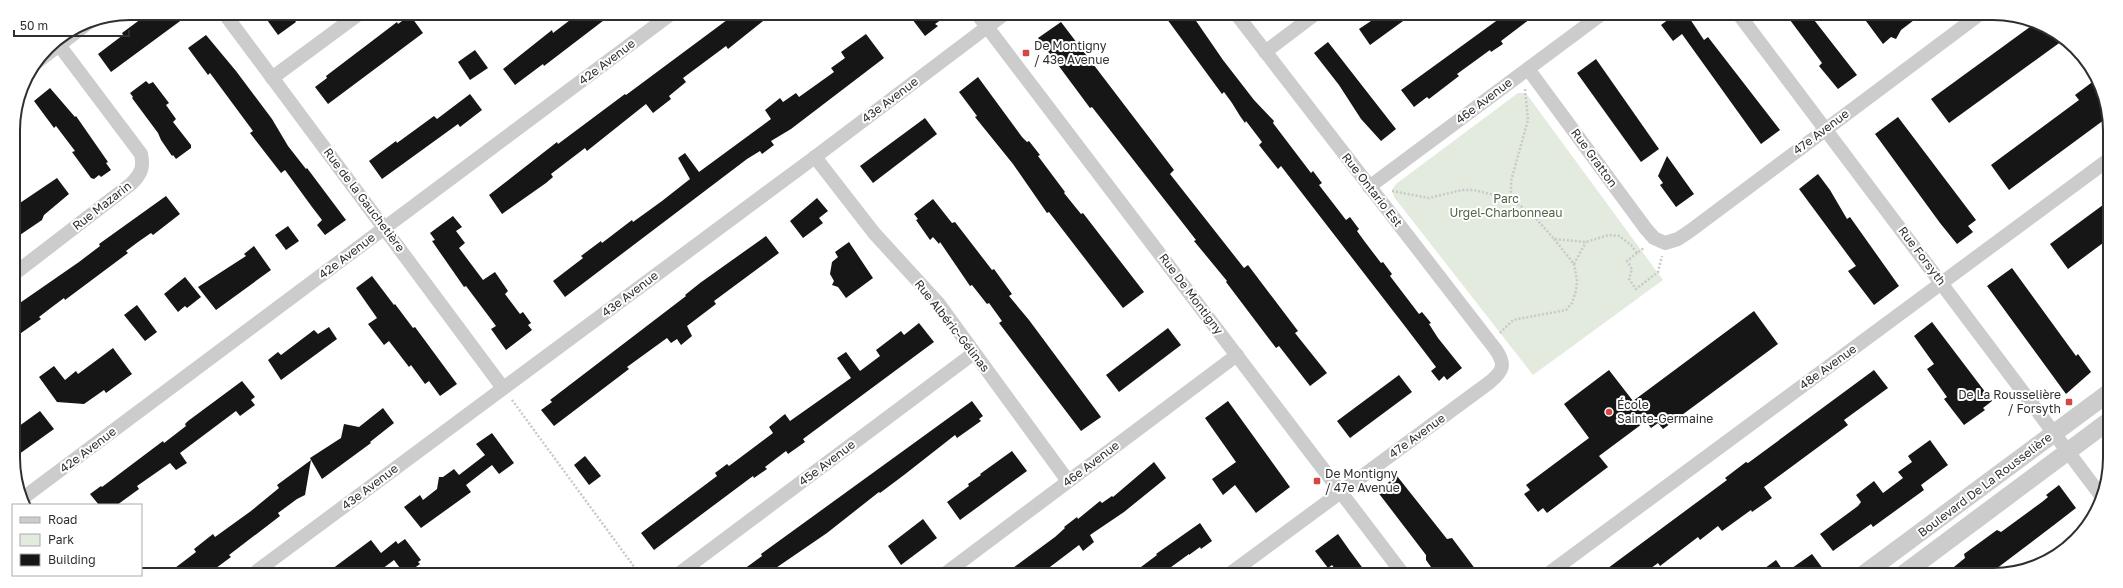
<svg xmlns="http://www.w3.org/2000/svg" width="2123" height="588" font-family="'Golos Text',sans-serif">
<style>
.green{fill:#e3eade}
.building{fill:#161616}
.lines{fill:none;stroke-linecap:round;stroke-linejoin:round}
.path{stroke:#c9c9c9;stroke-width:2.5;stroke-dasharray:2 2;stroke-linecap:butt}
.minor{stroke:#ccc;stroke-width:14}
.tertiary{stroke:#ccc;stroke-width:18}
.poi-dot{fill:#d34744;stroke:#fff;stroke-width:1.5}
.labels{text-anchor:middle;stroke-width:4;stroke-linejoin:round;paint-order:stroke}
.poi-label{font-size:12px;fill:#2f2f2f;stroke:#fff;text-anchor:start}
.street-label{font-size:12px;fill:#2f2f2f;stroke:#fff}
.park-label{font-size:12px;fill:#4e6641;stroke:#fff}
.rim{fill:none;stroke:#2f2f2f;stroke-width:2}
</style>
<rect width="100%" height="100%" fill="#fff"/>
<polygon class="green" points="1518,93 1525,93 1528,96 1663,280 1533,375 1394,197 1392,190 1396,184"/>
<g class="building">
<polygon points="149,13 191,13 111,72 98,54 123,35 122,33"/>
<polygon points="262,13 289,13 296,22 278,35"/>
<polygon points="578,14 612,14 544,66 543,64 515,85 503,69 552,30 553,33"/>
<polygon points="735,14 772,14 728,49 726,46 683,78 686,82 669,96 671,99 653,113 646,104 587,151 585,148 551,174 553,177 546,183 502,214 489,195 557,142 558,144 625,94 626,95"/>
<polygon points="410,15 423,33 328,104 315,87 327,78 326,76 376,38 397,22 398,24"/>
<polygon points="909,15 948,15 935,24 938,26 925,36"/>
<polygon points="1164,15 1192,15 1223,60 1254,100 1274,121 1273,123 1311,173 1313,171 1322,183 1319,185 1346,220 1350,217 1359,229 1357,231 1365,242 1381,263 1383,262 1392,274 1390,276 1419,314 1422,312 1431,323 1429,324 1438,338 1462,368 1447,380 1444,376 1439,381 1431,371 1436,367 1404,325 1281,166 1278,169 1259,145 1262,142 1246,121 1245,123 1240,116 1232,103 1224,92 1222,94"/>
<polygon points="1367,16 1410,16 1370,45 1359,29 1371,21"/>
<polygon points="1503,16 1534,16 1501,41 1503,44 1491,52 1490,50 1457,74 1459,76 1429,99 1427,97 1414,107 1401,90"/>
<polygon points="1673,16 1688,16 1704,40 1708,37 1780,130 1761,144 1682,34 1673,41 1661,25"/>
<polygon points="1787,16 1811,16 1857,75 1838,89 1819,66 1822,63"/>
<polygon points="1863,17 1918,17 1901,30 1896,39 1891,37 1883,44"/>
<polygon points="1061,22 1174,170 1170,174 1244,268 1248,265 1298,331 1295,333 1327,373 1310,386 1279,346 1276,348 1226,282 1227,281 1194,241 1196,240 1092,107 1090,108 1038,38"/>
<polygon points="2034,24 2062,41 1949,123 1931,99"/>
<polygon points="866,34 884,58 791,129 771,141 774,145 762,154 760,151 747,159 565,297 553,281 583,258 581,256 601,241 602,243 632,220 633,222 662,201 690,179 678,158 685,153 699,172 771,119 765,110 780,98 783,102 796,93 799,97 834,72 831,68 845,58 841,52"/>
<polygon points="206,35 236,71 272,119 288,146 306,169 307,168 346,220 325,235 317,225 322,220 312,207 285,170 281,173 250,133 253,131 210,73 208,75 188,48"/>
<polygon points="1328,42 1396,129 1381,141 1361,119 1339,85 1314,53"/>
<polygon points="475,50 488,68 470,80 458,62"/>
<polygon points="1596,59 1659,149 1641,162 1577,73"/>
<polygon points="978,77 1022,137 1027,142 1029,141 1040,155 1038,156 1065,192 1064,193 1081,214 1083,213 1144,292 1123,308 1049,212 1047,213 1013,164 975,117 977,116 959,92"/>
<polygon points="2095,80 2108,107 2108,117 2009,190 1991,165 2079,100 2075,95"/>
<polygon points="146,81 149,84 153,82 169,103 166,105 176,119 173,122 191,145 191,148 176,159 173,155 172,156 161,140 158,133 132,98 133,97 130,93"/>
<polygon points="50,88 75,117 76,116 108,162 106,163 111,170 101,177 99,175 94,179 91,178 72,152 75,151 56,126 54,128 34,101"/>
<polygon points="470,94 482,110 460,127 458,124 382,179 369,161 396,141 397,143 434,116 437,119"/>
<polygon points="1898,117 1976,220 1968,226 1973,232 1957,244 1940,223 1875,134"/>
<polygon points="925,118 937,134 873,183 860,166"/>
<polygon points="1667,156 1694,194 1676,207 1660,185 1663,183 1658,176"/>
<polygon points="1818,174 1830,190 1847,219 1850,217 1899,286 1874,305 1848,271 1856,266 1799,189"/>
<polygon points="57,178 69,194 44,215 42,220 14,239 14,207"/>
<polygon points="166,196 180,214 153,235 151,233 138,242 126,251 128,253 65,300 64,298 52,307 39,317 41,319 14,338 14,307 79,262 100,246 99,244"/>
<polygon points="817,198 828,211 819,218 823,223 803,238 790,221"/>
<polygon points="933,199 952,223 955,222 992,270 994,269 1012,294 1009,296 1029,320 1101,417 1081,431 999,323 1002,321 989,303 987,304 972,285 970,286 940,242 939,244 933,237 930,240 916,220 918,219 914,214"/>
<polygon points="2107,202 2107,240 2068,269 2050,244"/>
<polygon points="453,216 462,227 456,231 465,243 459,248 483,280 495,272 508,291 505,294 520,314 523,312 531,323 528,325 532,330 506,350 491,329 496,326 466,286 464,287 432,241 435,240 430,233"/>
<polygon points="288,226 299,241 286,250 275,235"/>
<polygon points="766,236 779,253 714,301 716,304 687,326 692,336 681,345 677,339 671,343 667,338 627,367 629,369 554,426 541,410 552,402 550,400 686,296 685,295 700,283"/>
<polygon points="849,242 873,278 846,298 838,287 832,285 834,281 830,274 832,262 838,257 835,252"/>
<polygon points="254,246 271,270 216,310 198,287 246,256 244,254"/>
<polygon points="2012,268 2076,356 2078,354 2091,372 2066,394 1987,286"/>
<polygon points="372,276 394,305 395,304 413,328 415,327 457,384 440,396 429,381 425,384 411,365 409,367 389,341 384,345 368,324 377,318 356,288"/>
<polygon points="185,277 201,297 187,308 185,306 178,312 164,294"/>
<polygon points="137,305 157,332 145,341 124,315"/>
<polygon points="1754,311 1778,344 1663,429 1658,423 1651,428 1646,421 1599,456 1608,467 1547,513 1543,508 1538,512 1524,494 1530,490 1526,485 1589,438 1564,404 1609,370 1633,401"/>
<polygon points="1932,322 1992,401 1983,408 1985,410 1964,425 1944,399 1947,397 1927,369 1934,364 1914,336"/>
<polygon points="919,323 934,342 803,439 805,442 788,454 786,451 765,467 767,469 754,478 753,476 654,550 641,533 717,476 715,473 727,464 729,466 773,433 769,427 785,414 790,421 851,378 837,358 846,352 860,371 880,356 876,350 901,331 904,335"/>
<polygon points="329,327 337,339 281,380 268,360 278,352 281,355 314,330 318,334"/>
<polygon points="1168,328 1181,345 1119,392 1106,375"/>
<polygon points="113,348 132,374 106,393 104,390 84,404 57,402 39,377 54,366 65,380 76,371 78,374"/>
<polygon points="1874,370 1888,388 1844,420 1848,425 1764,487 1772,498 1752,512 1751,510 1722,531 1718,526 1700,540 1698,537 1660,566 1658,563 1643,574 1600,574 1727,480 1725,478 1746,462 1748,463"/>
<polygon points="1399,375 1412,392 1350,438 1337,421"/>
<polygon points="242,381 255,397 251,400 255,405 240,416 236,411 180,453 187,463 176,470 170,463 137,486 139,489 117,505 99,505 90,494 101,486 102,487 163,441 164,443 186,426 185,424 188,421"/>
<polygon points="972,401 983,416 979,419 981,421 957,438 955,435 904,475 880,493 879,492 827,533 770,572 740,572 762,556 761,554"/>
<polygon points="1228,401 1290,487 1256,513 1235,485 1223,495 1212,479 1236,462 1205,418"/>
<polygon points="383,408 394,423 370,442 371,443 322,479 311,460 305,495 297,499 278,513 280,516 229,555 231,557 212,571 171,571 196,552 194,549 213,534 215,537 251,511 279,488 277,485 311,460 310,458 341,438 344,424 359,427"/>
<polygon points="40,411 54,429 15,457 15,429"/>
<polygon points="492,433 514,463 499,474 492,465 466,485 471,492 421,528 404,507 420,495 423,500 437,489 439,477 443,477 454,469 459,475 485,455 476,444"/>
<polygon points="1930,440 1948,465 1921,485 1924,490 1873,527 1871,524 1833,551 1820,534 1858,506 1861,502 1856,495 1874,481 1883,493 1903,478 1898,472 1912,462 1908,456"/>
<polygon points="1012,451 1027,471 960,520 947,502 969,486 968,484 981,475 980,474"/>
<polygon points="585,456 601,476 589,485 574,465"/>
<polygon points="1154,462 1166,478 1124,512 1090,535 1094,542 1083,551 1079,545 1042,573 1006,573 1055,537 1065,528 1064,527 1077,517 1078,519 1100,501 1102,503 1112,496 1113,497"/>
<polygon points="1397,476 1447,539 1452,538 1479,574 1436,574 1426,560 1426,555 1377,491"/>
<polygon points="2059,485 2076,508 2054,525 1988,575 1944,575 1965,558 1964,554 1997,530 2001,532 2042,502 2048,497 2046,495"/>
<polygon points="923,519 937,538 901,565 888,546"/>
<polygon points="1200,523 1212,541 1201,549 1200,547 1189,555 1189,554 1163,573 1133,573 1157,555 1156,554"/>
<polygon points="1338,534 1350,551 1367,574 1338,573 1332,565 1328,568 1315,551"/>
<polygon points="405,539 421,560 418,562 420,564 409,572 403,572 394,560 378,572 328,572 371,540 381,553 396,541 398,544"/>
<polygon points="1812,554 1827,574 1757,574 1776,560 1785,573"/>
</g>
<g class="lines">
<g class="path">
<polyline points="1392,191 1429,198 1462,190 1474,190 1511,199 1511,181 1528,120 1525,89"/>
<polyline points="1511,199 1533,215 1554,239 1586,242 1609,235 1619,236 1631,245 1637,253 1644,248"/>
<polyline points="1554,239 1574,264 1586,242"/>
<polyline points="1637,253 1627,261 1632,269 1629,279 1636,289 1658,272 1662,256"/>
<polyline points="1500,333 1513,320 1566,310 1572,303 1576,291 1577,280 1574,264"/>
<polyline points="512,400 638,572"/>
</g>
<g class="minor">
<polyline points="224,13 503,388"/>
<polyline points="978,15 1403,574"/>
<polyline points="1740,16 2102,497"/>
<polyline points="1265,52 1314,15"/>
<polyline points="37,62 92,20"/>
<polyline points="1528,69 1646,229 1654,238 1665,243 1678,239 1690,231 1976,17"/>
<polyline points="272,78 360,13"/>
<polyline points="815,157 874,233 938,303 1068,481"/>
<polyline points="1369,187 1599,16"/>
<path d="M14,274L131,184C141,174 144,168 141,154L59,45"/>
<polyline points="23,498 671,14"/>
<polyline points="257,571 815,157 1003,15"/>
<polyline points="681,572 974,353"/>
<polyline points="946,573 1237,355"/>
<path d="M1231,573L1490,382C1503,371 1506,365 1496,350L1237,15"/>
<polyline points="1548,574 2108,160"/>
</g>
<g class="tertiary">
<polyline points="1864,574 2107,394"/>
<polyline points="1902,575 2106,423"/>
</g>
</g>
<g class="poi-dot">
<rect x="1022" y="49" width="8" height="8" rx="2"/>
<rect x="2065" y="398" width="8" height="8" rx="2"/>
<circle cx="1609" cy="412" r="4"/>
<rect x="1313" y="477" width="8" height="8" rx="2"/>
</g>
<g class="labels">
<g class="poi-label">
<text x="1034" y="50">De Montigny<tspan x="1034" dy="14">/ 43e Avenue</tspan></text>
<text x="2061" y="399" text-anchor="end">De La Rousselière<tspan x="2061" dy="14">/ Forsyth</tspan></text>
<text x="1617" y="409">École<tspan x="1617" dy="14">Sainte-Germaine</tspan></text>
<text x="1325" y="478">De Montigny<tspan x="1325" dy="14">/ 47e Avenue</tspan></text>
</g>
<g class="street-label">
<text transform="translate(607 62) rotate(-37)" y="4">42e Avenue</text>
<text transform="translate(890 100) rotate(-37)" y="4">43e Avenue</text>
<text transform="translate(1484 101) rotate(-37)" y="4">46e Avenue</text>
<text transform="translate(1821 132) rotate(-37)" y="4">47e Avenue</text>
<text transform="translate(1594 158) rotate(54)" y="4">Rue Gratton</text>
<text transform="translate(1372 190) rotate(52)" y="4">Rue Ontario Est</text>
<text transform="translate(364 200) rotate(53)" y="4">Rue de la Gauchetière</text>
<text transform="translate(102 206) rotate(-38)" y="4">Rue Mazarin</text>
<text transform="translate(347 256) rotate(-37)" y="4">42e Avenue</text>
<text transform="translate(1922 256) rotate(53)" y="4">Rue Forsyth</text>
<text transform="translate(630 294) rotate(-37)" y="4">43e Avenue</text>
<text transform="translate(1191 294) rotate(53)" y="4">Rue De Montigny</text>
<text transform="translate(952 326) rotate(52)" y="4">Rue Albéric-Gélinas</text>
<text transform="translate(1828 367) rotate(-36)" y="4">48e Avenue</text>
<text transform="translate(1417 436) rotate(-36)" y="4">47e Avenue</text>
<text transform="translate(88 450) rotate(-37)" y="4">42e Avenue</text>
<text transform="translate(827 463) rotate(-37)" y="4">45e Avenue</text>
<text transform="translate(1091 464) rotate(-37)" y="4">46e Avenue</text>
<text transform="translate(1985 485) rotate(-37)" y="4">Boulevard De La Rousselière</text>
<text transform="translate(370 487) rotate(-37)" y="4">43e Avenue</text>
</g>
<g class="park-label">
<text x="1506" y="203">Parc<tspan x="1506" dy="14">Urgel-Charbonneau</tspan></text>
</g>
</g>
<path d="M0 0H2123V588H0ZM130 20H1993A110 110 0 0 1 2103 130V458A110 110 0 0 1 1993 568H130A110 110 0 0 1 20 458V130A110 110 0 0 1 130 20Z" fill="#fff" fill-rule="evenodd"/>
<path class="rim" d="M130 20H1993A110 110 0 0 1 2103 130V458A110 110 0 0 1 1993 568H130A110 110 0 0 1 20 458V130A110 110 0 0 1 130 20Z"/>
<rect x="12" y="504" width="130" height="72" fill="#ffffff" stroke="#acacac"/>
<rect x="20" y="517" width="20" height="6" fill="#cccccc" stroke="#acacac"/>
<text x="48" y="524" font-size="12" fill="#2f2f2f">Road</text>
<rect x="20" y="534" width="20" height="12" fill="#e3eade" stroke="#acacac"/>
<text x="48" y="544" font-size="12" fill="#2f2f2f">Park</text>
<rect x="20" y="554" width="20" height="12" fill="#161616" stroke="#acacac"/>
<text x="48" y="564" font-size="12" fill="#2f2f2f">Building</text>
<path d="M14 30v6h115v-6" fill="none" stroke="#2f2f2f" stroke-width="2"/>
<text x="20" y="30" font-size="12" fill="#2f2f2f" stroke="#ffffff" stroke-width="3" paint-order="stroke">50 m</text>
</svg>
